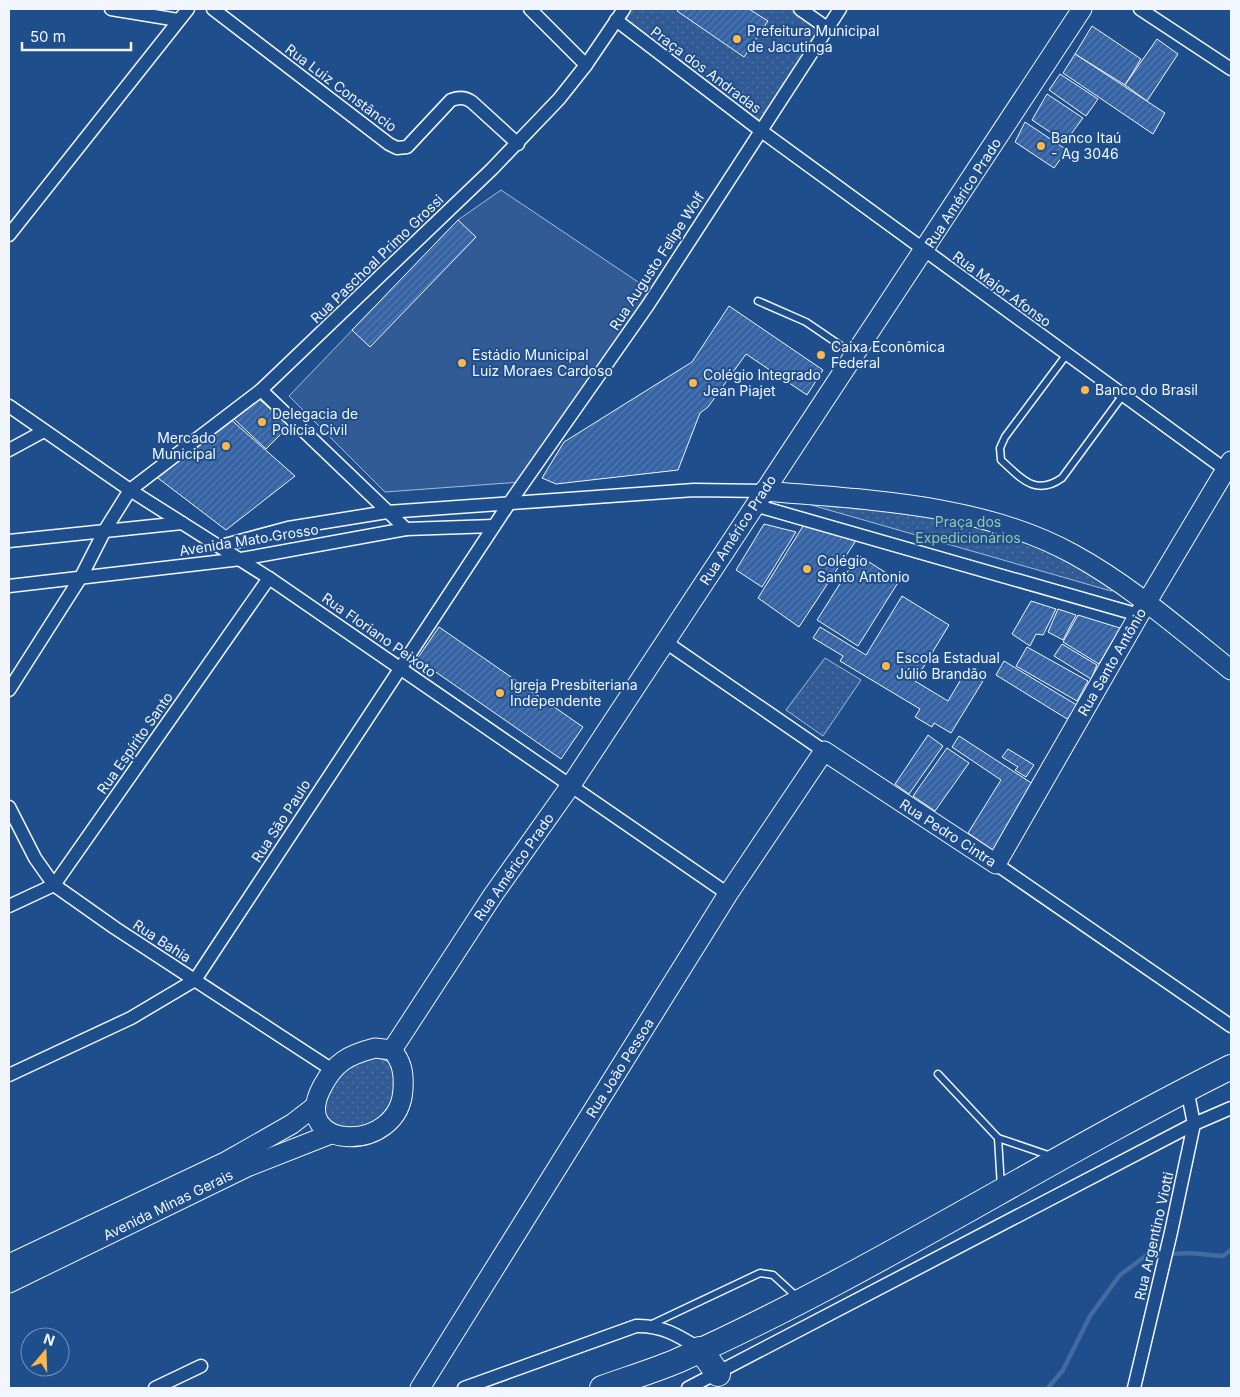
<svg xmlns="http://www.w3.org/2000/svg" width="1240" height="1397" font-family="Inter,sans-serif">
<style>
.built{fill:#305b95;stroke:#a8bbd7}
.park{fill:url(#park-dots);stroke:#a8bbd7}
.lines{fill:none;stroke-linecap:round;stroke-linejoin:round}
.stream{stroke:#446ba0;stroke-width:4.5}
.building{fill:url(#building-hatch);stroke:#f2f6ff}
.lane-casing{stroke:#f2f6ff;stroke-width:9}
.street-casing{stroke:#f2f6ff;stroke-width:15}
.secondary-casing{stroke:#f2f6ff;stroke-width:21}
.highway-casing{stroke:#f2f6ff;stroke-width:26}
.lane{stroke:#1f4e8c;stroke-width:6}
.street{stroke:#1f4e8c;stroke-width:12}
.secondary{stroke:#1f4e8c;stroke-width:19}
.highway{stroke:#1f4e8c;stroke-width:24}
.poi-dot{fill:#ffb74d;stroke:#1f4e8c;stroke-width:2}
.labels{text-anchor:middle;stroke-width:4;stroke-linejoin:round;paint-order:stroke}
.poi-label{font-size:14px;fill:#f2f6ff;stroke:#1f4e8c;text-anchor:start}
.street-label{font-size:14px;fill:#f2f6ff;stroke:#1f4e8c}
.park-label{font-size:14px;fill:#97c8a6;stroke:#1f4e8c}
</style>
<defs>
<pattern id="park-dots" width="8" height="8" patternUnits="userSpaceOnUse" patternTransform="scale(1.25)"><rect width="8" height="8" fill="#305b95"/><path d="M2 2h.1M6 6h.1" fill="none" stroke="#4e73a5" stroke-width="1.8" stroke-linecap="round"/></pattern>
<pattern id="building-hatch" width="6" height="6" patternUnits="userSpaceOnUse" patternTransform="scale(1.25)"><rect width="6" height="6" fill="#3563a3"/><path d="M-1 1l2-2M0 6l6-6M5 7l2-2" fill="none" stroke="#537ab1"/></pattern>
</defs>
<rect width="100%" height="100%" fill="#1f4e8c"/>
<polygon class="built" points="501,190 653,292 521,482 385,492 289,396 458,220"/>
<g class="park">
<polygon points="624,9 800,9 827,28 760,130 616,20"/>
<polygon points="773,494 970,511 1123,587 1111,591"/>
<polygon points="825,658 861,680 823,736 786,710"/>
<polygon points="376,1057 392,1063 399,1083 390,1113 365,1131 332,1127 323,1110 325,1100 343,1069 361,1058"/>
</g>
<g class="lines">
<polyline class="stream" points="1048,1388 1063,1370 1090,1316 1120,1275 1147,1255 1190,1253 1223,1256 1231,1250"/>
</g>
<g class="building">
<polygon points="679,9 749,9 768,21 744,57 677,11"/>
<polygon points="1092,26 1141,59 1125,85 1075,54"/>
<polygon points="1157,39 1178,54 1147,101 1125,85"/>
<polygon points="1075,54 1165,113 1153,134 1063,73"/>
<polygon points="1060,74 1098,99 1086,116 1049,90"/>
<polygon points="1047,94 1083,118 1065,142 1032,120"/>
<polygon points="1025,122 1067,150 1054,168 1015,142"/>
<polygon points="458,220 476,237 370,347 352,330"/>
<polygon points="729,306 823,370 807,395 746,354 708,407 700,413 678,470 556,484 542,478 564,442 692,362"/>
<polygon points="258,398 289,426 266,449 234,419"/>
<polygon points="228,417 295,476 226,530 154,475"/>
<polygon points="805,523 857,539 799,627 758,598"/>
<polygon points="764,524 796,532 762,587 736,570"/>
<polygon points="858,555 899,581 858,646 817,620"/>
<polygon points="902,596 949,625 915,681 948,701 966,671 983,681 951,733 934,723 932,727 915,717 920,709 840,661 843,656 813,638 820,627 866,655"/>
<polygon points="1031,601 1056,609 1043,635 1036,634 1030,646 1012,634"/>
<polygon points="1058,609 1076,615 1063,640 1048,632"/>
<polygon points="1078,615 1120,628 1099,664 1063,642"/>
<polygon points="439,627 583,727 561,759 417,659"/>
<polygon points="1062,644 1097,665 1091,679 1054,656"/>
<polygon points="1027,647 1088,681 1077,701 1016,666"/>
<polygon points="1004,661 1080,707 1072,722 996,675"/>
<polygon points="928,735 943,746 909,794 895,784"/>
<polygon points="959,736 1033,784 993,850 968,833 1001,780 952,747"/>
<polygon points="947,748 969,763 935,811 913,796"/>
<polygon points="1008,749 1034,765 1026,777 1015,770 1018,767 1002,757"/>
</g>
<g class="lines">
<defs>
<g id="lane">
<polyline points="758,301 806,322 853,354"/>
<path d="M1067,354L1005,437L1000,448L1001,460C1021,478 1035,497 1062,478L1123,395"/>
<polyline points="938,1074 998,1138 1001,1187"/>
<polyline points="998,1138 1051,1156"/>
<polyline points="650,1325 760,1273 773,1275 797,1297"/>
</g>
<g id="street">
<polyline points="111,9 178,20"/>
<path d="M213,9L389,144L397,148L407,147L451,100C459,97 465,97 472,102L518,144"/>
<polyline points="530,9 586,65"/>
<polyline points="800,9 827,28"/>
<polyline points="1140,9 1231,69"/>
<polyline points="616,20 760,130 1226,470"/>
<polyline points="9,235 188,9"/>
<polyline points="261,390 406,529"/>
<polyline points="9,406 130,490 269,578 728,894"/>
<polyline points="9,450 44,431"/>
<polyline points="754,505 1139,615"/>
<polyline points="9,541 182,523"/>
<polyline points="221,546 288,528 387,512 694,490 764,491"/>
<polyline points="9,586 241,559 406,529 494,526"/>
<polyline points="664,641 824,751"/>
<polyline points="9,690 81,577 105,530 130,490 261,390 492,169 559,99 586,65 624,9"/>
<polyline points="9,807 35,858 54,885 115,928 331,1069"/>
<polyline points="996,864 1231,1026"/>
<polyline points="9,906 54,885 269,578"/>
<polyline points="9,1075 131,1018 195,980 508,505 648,305 840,9"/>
<polyline points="155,1388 201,1366"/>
<path d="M464,1388L636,1326C662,1325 679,1336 700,1349"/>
<polyline points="688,1388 1194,1124 1231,1108"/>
<polyline points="1134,1388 1171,1232 1194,1124 1187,1089"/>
</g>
<g id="secondary">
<path d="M764,491C867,500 980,503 1073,554C1130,585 1181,630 1231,670"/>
<path d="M375,1048L392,1050C402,1062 404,1073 403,1089C400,1155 288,1151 322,1087C335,1062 348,1055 375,1048Z"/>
<polyline points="392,1050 493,895 571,785 1082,9"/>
<polyline points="9,1264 227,1161 292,1124 314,1107"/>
<polyline points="9,1283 247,1167 331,1134"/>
<polyline points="420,1388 728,894 824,751 996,864 1139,615 1231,461"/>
</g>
<g id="highway">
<polyline points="700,1349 718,1374"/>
<path d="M602,1388C627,1379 653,1371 677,1361C868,1276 1044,1160 1231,1067"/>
</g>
</defs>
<use href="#lane" class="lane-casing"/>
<use href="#street" class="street-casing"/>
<use href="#secondary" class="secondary-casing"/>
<use href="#highway" class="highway-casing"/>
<use href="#lane" class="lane"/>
<use href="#street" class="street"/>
<use href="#secondary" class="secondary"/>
<use href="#highway" class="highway"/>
</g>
<g class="poi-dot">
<circle cx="737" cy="39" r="5"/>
<circle cx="1041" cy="146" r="5"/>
<circle cx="821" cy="355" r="5"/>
<circle cx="462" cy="363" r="5"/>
<circle cx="693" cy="383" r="5"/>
<circle cx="1085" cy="390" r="5"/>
<circle cx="262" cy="422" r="5"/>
<circle cx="226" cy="446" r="5"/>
<circle cx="807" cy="569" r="5"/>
<circle cx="886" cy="666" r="5"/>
<circle cx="500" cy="693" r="5"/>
</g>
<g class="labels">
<g class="poi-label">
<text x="747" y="36">Prefeitura Municipal<tspan x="747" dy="16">de Jacutinga</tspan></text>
<text x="1051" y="143">Banco Itaú<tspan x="1051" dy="16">- Ag 3046</tspan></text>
<text x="831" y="352">Caixa Econômica<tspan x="831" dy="16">Federal</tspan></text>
<text x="472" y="360">Estádio Municipal<tspan x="472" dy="16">Luiz Moraes Cardoso</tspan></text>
<text x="703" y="380">Colégio Integrado<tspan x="703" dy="16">Jean Piajet</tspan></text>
<text x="1095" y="395">Banco do Brasil</text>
<text x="272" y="419">Delegacia de<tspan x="272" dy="16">Polícia Civil</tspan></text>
<text x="216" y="443" text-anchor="end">Mercado<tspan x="216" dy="16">Municipal</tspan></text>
<text x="817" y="566">Colégio<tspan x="817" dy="16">Santo Antonio</tspan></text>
<text x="896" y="663">Escola Estadual<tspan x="896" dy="16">Júlio Brandão</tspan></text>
<text x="510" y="690">Igreja Presbiteriana<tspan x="510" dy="16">Independente</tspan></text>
</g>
<g class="street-label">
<text transform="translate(706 70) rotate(37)" y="5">Praça dos Andradas</text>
<text transform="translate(341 88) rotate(37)" y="5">Rua Luiz Constâncio</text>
<text transform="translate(963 193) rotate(-57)" y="5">Rua Américo Prado</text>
<text transform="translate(377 259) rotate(-44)" y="5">Rua Paschoal Primo Grossi</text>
<text transform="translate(657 261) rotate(-57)" y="5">Rua Augusto Felipe Wolf</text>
<text transform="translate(1002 289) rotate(36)" y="5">Rua Major Afonso</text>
<text transform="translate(738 530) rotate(-57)" y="5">Rua Américo Prado</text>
<text transform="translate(249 540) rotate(-9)" y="5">Avenida Mato Grosso</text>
<text transform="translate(379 635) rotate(35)" y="5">Rua Floriano Peixoto</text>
<text transform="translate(1112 662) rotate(-60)" y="5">Rua Santo Antônio</text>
<text transform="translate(135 743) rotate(-55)" y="5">Rua Espírito Santo</text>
<text transform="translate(281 821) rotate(-57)" y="5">Rua São Paulo</text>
<text transform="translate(948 833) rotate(33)" y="5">Rua Pedro Cintra</text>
<text transform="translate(514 867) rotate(-55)" y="5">Rua Américo Prado</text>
<text transform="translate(162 941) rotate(33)" y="5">Rua Bahia</text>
<text transform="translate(620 1068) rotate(-58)" y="5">Rua João Pessoa</text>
<text transform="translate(168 1205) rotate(-26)" y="5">Avenida Minas Gerais</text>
<text transform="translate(1154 1236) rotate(-77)" y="5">Rua Argentino Viotti</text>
</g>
<g class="park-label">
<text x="968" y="527">Praça dos<tspan x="968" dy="16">Expedicionários</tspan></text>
</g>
</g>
<rect width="1240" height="1397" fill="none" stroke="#f2f6ff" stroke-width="20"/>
<g transform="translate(45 1352) rotate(19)"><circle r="24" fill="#1f4e8c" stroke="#7391ba"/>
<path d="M0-4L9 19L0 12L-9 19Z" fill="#ffb74d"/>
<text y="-8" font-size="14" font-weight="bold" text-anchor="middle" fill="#f2f6ff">N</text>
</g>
<path d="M22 42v8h109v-8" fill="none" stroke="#f2f6ff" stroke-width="2.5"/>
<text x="30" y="42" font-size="15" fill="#f2f6ff" stroke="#1f4e8c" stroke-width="4" paint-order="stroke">50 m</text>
</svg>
